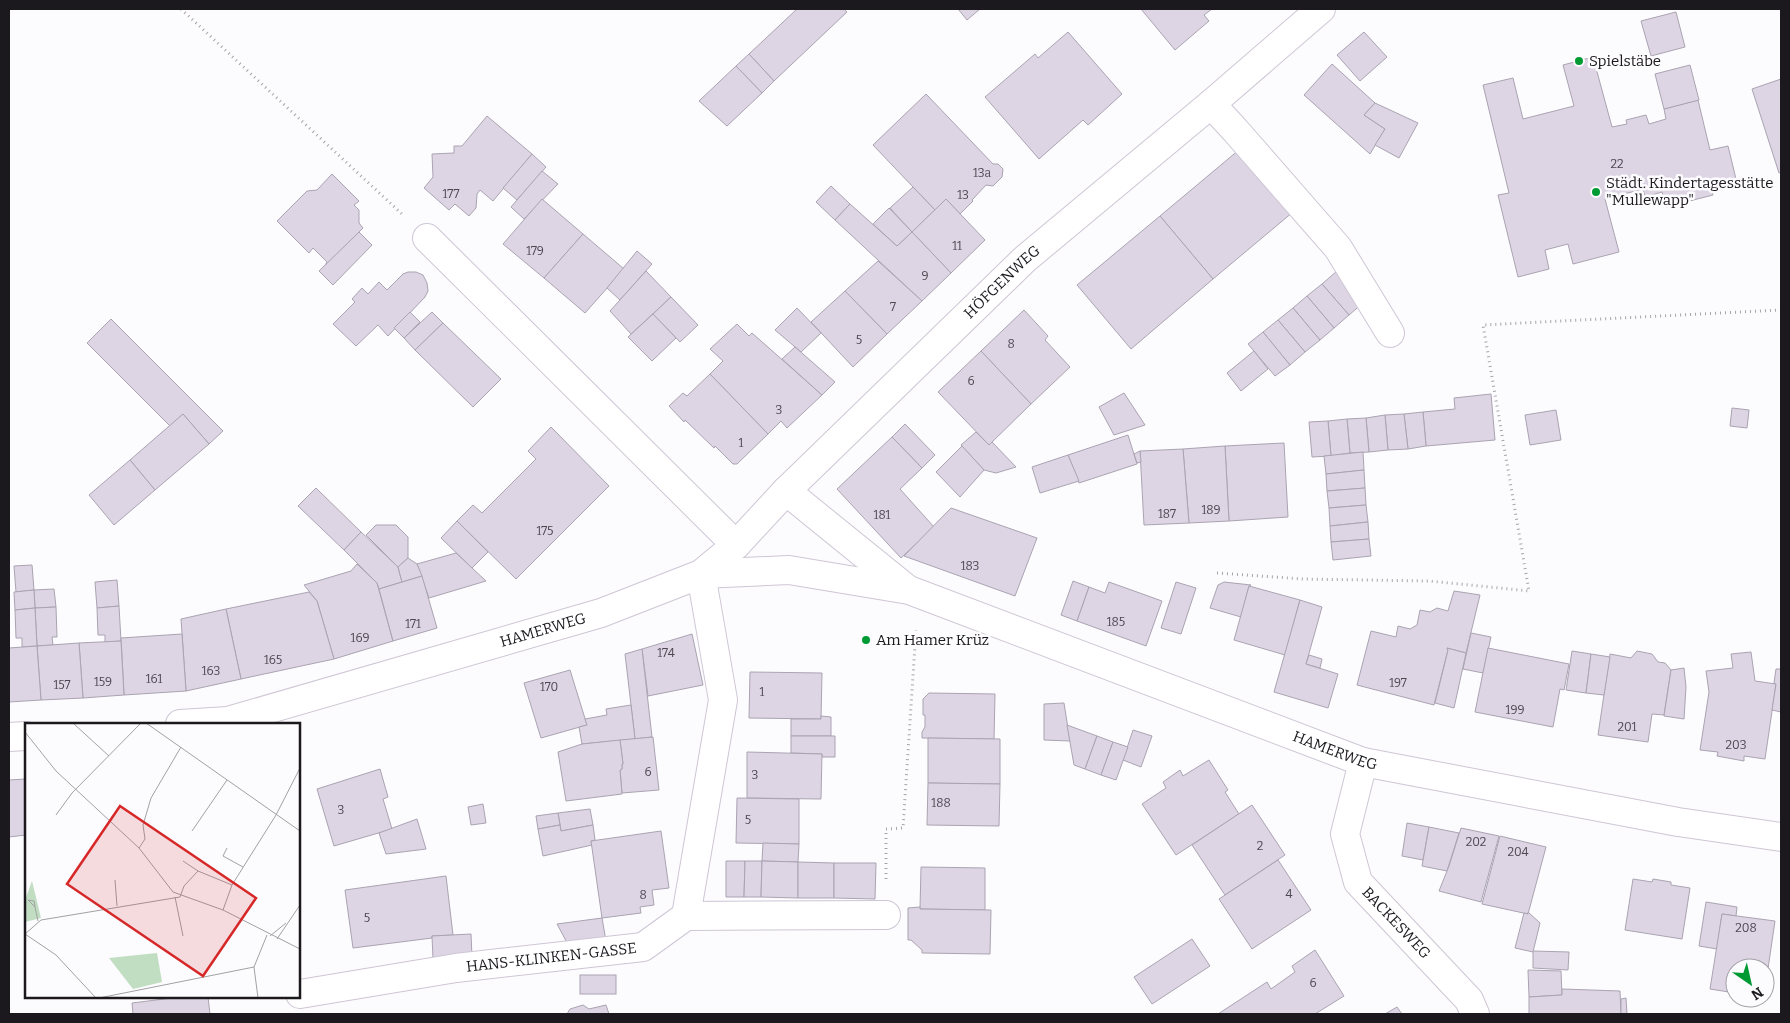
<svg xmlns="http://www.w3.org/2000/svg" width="1790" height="1023" font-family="Bitter,serif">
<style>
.building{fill:#ddd5e4;stroke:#aaa3b1}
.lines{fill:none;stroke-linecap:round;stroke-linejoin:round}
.minor-casing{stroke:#cec6d5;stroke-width:30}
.path{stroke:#a6a4a8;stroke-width:3;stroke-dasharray:1 4;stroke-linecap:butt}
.minor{stroke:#fff;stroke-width:28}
.poi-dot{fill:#009a33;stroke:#fcfbfe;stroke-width:2}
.labels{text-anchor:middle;stroke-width:5;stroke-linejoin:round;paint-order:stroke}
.number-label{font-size:12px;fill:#4c4850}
.poi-label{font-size:15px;fill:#1c191e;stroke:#fcfbfe;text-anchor:start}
.street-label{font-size:15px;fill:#1c191e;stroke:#fcfbfe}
.inset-road{fill:none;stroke:#a2a1a4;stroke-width:1}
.view{fill:#d62828;fill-opacity:0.15;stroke:#d62828;stroke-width:2.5}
.inset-edge{fill:none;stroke:#1c191e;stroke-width:2.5}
</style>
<rect width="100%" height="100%" fill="#fcfbfe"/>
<g class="building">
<polygon points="797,9 844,9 847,12 774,81 749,54"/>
<polygon points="958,9 980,9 967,20"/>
<polygon points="1141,9 1212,9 1204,15 1209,21 1175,50"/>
<polygon points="1676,12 1685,47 1651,56 1641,21"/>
<polygon points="1068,32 1122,94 1088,125 1083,120 1039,159 985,97 1035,54 1038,58"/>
<polygon points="1364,32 1387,57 1360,81 1337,55"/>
<polygon points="749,54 774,81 762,93 736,66"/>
<polygon points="1593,57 1612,127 1627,124 1626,120 1646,115 1649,124 1666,119 1664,109 1698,100 1710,150 1728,146 1736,179 1710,185 1713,195 1666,207 1662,192 1645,197 1643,189 1605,199 1619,252 1573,264 1568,244 1545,250 1549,269 1518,277 1498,195 1509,193 1483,85 1513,78 1523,119 1574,106 1563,65"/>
<polygon points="1332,64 1375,103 1364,115 1385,129 1370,154 1304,95"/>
<polygon points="1690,65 1699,100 1664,109 1655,74"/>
<polygon points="736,66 762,93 727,126 699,101"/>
<polygon points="1781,79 1781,172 1779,173 1752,89"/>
<polygon points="926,94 993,164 998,164 1003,169 1002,177 993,186 986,185 972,200 973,201 960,214 946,199 935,210 873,145"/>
<polygon points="1375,103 1418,123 1399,158 1375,145 1385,129 1364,115"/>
<polygon points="487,116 532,154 493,201 480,190 477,194 476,208 469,216 455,204 449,210 424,188 433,177 432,154 454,153 454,146 462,146"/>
<polygon points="1240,149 1293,212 1213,279 1160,216"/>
<polygon points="532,154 546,167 517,200 503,188"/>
<polygon points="542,171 558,184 524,219 511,207"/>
<polygon points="332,174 359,201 354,205 359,210 359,223 363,228 324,267 327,262 313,248 309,253 277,221 307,191 317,190"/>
<polygon points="831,186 850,204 835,220 816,202"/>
<polygon points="913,187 935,210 912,232 890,208"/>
<polygon points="542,199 583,234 544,278 503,244"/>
<polygon points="946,199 985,240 951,273 912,232"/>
<polygon points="850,204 897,246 912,232 951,273 922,301 835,220"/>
<polygon points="889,208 912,232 897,246 873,224"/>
<polygon points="1160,216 1213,279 1131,349 1077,285"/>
<polygon points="359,232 372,245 333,285 319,271"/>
<polygon points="583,234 624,269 585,313 544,278"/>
<polygon points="637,251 652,264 620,300 607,288"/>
<polygon points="878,261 922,301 887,334 845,291"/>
<polygon points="646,271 671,297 631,334 610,311"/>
<polygon points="1337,271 1363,303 1349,315 1322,284"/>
<polygon points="408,272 416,272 423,275 427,283 428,291 425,297 388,336 378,325 356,346 333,324 355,302 352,299 362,288 368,294 379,282 387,290 403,274"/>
<polygon points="1322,284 1349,315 1334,328 1307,296"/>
<polygon points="845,291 887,334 853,367 811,322"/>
<polygon points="1307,296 1334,328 1320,340 1293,308"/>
<polygon points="671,297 698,325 680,342 653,314"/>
<polygon points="797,308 821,333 801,352 775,330"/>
<polygon points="1293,308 1320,340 1305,352 1278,320"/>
<polygon points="1024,310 1048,336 1045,340 1070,367 1031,404 981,351"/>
<polygon points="410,312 420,322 404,338 394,328"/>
<polygon points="432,312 443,323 415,350 404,338"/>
<polygon points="653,314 676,338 652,361 628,337"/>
<polygon points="111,319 223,431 209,444 183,414 170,426 87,343"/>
<polygon points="1278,320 1305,352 1290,365 1263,332"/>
<polygon points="443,323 501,379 473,407 415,350"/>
<polygon points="737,324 749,336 752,333 822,395 787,428 781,421 768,434 710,374 723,361 710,349"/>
<polygon points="1263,332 1290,365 1275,376 1248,344"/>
<polygon points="795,347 835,382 822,395 782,359"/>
<polygon points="981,351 1031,404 989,445 938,392"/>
<polygon points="1254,351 1268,369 1241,391 1227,373"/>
<polygon points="710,374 768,434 737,464 733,464 715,446 714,448 685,420 684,422 669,406 683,393 687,396"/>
<polygon points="1124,393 1145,425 1114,435 1099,407"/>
<polygon points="1491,394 1495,440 1426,446 1423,412 1455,409 1454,398"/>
<polygon points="1732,408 1749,410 1747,428 1730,426"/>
<polygon points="1556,410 1561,440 1530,445 1525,415"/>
<polygon points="1423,412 1426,446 1408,449 1404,414"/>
<polygon points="183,414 209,444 155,490 130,460"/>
<polygon points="1404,414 1408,449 1388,450 1385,415"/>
<polygon points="1385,415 1388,450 1369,452 1366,418"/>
<polygon points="1366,418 1369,452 1350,453 1347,419"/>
<polygon points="1347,419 1350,453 1331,456 1328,421"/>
<polygon points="1328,421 1331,456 1312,457 1309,422"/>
<polygon points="905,424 935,455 922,468 892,437"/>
<polygon points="551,427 609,486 516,579 457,521 473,505 482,513 536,459 528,451"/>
<polygon points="976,432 989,445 992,442 1016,467 996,473 984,470 961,445"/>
<polygon points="1128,435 1137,464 1079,483 1068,455"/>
<polygon points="892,437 922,468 900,489 934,527 901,558 837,489"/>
<polygon points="1284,443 1288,517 1229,521 1225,446"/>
<polygon points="962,446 984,470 960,497 936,472"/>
<polygon points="1225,446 1229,521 1189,523 1183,449"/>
<polygon points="1183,449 1189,523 1144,525 1140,451"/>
<polygon points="1140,451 1141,462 1137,463 1134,454"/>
<polygon points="1363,452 1364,470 1326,474 1324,456"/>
<polygon points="1068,455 1079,481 1040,493 1032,467"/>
<polygon points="130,460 155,490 114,525 89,495"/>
<polygon points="1364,470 1365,488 1327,491 1326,474"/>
<polygon points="316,488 361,532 344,550 298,506"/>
<polygon points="1365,488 1366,505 1329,508 1327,491"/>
<polygon points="1366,505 1368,522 1330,526 1329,508"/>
<polygon points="951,508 1037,538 1015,596 904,556"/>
<polygon points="457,521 488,552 472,568 441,538"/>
<polygon points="1368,522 1369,539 1331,542 1330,526"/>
<polygon points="376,525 396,525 408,537 408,558 398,567 366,535"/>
<polygon points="361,532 398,567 402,582 379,589 377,583 344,550"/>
<polygon points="1369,539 1371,556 1333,560 1331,542"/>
<polygon points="456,553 486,581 429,598 417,564"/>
<polygon points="408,558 417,564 422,576 402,582 398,567"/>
<polygon points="357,564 377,583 393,641 334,659 317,601 304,585 351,571"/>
<polygon points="32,565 34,590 16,592 14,566"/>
<polygon points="422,576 437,628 393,641 379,589"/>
<polygon points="117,580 119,606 97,608 95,582"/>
<polygon points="1073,581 1089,587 1077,621 1061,615"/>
<polygon points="1109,582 1162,601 1146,646 1077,621 1089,587 1105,593"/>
<polygon points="1176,582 1196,588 1181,634 1161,628"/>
<polygon points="1224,582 1251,585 1249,586 1241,617 1210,608 1218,585"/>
<polygon points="1249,586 1300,600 1285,655 1234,640"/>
<polygon points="54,589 56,607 35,608 34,590"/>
<polygon points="34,590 35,608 15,610 14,592"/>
<polygon points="1454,591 1480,595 1466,653 1447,648 1448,650 1434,705 1357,685 1371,631 1396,637 1398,626 1410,629 1417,625 1420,610 1430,612 1437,608 1448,611"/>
<polygon points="309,592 317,601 334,659 241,679 226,609"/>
<polygon points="1300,600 1322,607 1306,664 1338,674 1328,708 1274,692"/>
<polygon points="119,606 121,641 105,642 105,635 98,635 97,608"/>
<polygon points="56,607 57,637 52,637 53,645 37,646 35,608"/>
<polygon points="35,608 37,646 22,647 22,638 16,638 15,610"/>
<polygon points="226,609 241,679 186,691 181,619"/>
<polygon points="1471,633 1491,637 1483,673 1463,669"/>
<polygon points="182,634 186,691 124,695 121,638"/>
<polygon points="692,634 703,685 648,696 642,649"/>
<polygon points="121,641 124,695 83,698 79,643"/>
<polygon points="79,643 83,698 41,700 37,646"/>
<polygon points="37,646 41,700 9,702 9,648"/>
<polygon points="1447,648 1466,653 1454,708 1435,703 1448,650"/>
<polygon points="1488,648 1569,664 1564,690 1560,689 1553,727 1475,712"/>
<polygon points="642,649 652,737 635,739 625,654"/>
<polygon points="1572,651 1591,654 1586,693 1566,690"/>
<polygon points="1637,651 1652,654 1658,662 1665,663 1671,670 1664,715 1652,714 1648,742 1598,735 1610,654 1631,658"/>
<polygon points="1751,652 1755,681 1776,684 1765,759 1744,756 1744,761 1717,756 1718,752 1700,750 1709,692 1706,671 1733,668 1731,654"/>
<polygon points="1591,654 1610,657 1604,695 1586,693"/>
<polygon points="1309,655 1322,659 1320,668 1306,664"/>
<polygon points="1684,668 1686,687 1684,719 1664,716 1671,670"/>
<polygon points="1776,669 1781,669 1781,712 1772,710 1776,684 1774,683"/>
<polygon points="570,670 587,725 541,738 524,683"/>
<polygon points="750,672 822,673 821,719 749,718"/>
<polygon points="929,693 995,694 994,739 922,738 922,732 925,727 925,715 923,715 923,699"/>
<polygon points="1064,703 1070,741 1044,740 1044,704"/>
<polygon points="631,705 635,739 582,744 579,727 587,725 585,719 607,715 606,709"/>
<polygon points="821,716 831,717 831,736 791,736 791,719 821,719"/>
<polygon points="1067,725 1097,736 1085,769 1074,765"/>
<polygon points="1133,730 1152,736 1141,767 1123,760"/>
<polygon points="791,736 835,736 835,757 822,757 822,754 791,753"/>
<polygon points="1097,736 1113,742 1101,775 1085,769"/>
<polygon points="653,737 659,790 622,793 620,770 622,769 622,764 623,764 620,740"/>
<polygon points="928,738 1000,739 1000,784 928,783"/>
<polygon points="620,740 623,764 622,764 622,769 620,770 622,794 566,801 558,752 582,744"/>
<polygon points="1113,742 1128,747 1116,780 1101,775"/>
<polygon points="747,752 822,754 821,799 747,798"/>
<polygon points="1209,760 1228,790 1225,792 1239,814 1176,855 1142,804 1166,788 1163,782 1180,770 1183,776"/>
<polygon points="380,769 388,797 383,799 392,829 334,846 317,789"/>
<polygon points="26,779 26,835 9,837 9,780"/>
<polygon points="928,783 1000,784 999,826 927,825"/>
<polygon points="737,798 799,799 799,844 736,843"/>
<polygon points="483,804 486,823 471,825 468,807"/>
<polygon points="1252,805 1285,855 1225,895 1192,845"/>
<polygon points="590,809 593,825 561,831 558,813"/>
<polygon points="558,813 560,825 538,829 536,816"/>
<polygon points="417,819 426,849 386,854 379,833"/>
<polygon points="1407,823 1429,827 1423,860 1402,856"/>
<polygon points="560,825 561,831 593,825 595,840 591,841 592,845 543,856 538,829"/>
<polygon points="1429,827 1459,833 1447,871 1422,866"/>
<polygon points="1461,828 1499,836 1481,902 1439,891 1449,866"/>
<polygon points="661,831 669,888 652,890 654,905 640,907 641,913 602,918 591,841"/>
<polygon points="1500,836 1546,847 1528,914 1482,904"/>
<polygon points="763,843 799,844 798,862 762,861"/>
<polygon points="1278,860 1311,910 1252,949 1219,899"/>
<polygon points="726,861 745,861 744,897 726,897"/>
<polygon points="745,861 762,861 761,897 744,897"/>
<polygon points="762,861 798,862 798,898 761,897"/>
<polygon points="798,862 834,863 834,898 798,898"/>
<polygon points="834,863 876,863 875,899 834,898"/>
<polygon points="921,867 985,868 985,910 920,909"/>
<polygon points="446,876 453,935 432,936 432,938 353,948 345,890"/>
<polygon points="1633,879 1652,882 1653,879 1671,882 1671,885 1690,888 1682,939 1625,930"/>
<polygon points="1706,902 1737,907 1736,916 1722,914 1717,949 1699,946"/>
<polygon points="920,907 920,909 991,910 990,954 922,953 922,950 911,940 908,940 908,908"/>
<polygon points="1528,912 1540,923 1533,952 1515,948 1524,913 1528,914"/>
<polygon points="1722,914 1775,921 1765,989 1765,968 1735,968 1735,993 1710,989"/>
<polygon points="602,918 606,941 571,950 557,924"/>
<polygon points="471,934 472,957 433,959 432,936"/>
<polygon points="1192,939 1210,966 1152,1004 1134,977"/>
<polygon points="1315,950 1344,996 1315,1014 1218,1014 1267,982 1271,989 1295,972 1292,966"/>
<polygon points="1533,951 1569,952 1568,970 1533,968"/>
<polygon points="1528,970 1561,971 1562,995 1529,997"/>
<rect x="580" y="975" width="36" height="19"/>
<polygon points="1562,989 1620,991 1621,1014 1529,1014 1529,997 1562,995"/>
<polygon points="180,997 194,997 194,998 208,997 210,1014 133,1014 132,1003"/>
<polygon points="1626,998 1627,1014 1621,1014 1621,999"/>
<polygon points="583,1005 589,1009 606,1005 609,1014 567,1014 570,1009"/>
<polygon points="1397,1007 1402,1014 1385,1014"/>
</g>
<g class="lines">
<defs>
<g id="minor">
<polyline points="1211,104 1235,130 1338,248 1390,333"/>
<polyline points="427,238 736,545"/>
<polyline points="786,491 907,589"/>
<path id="s1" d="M180,724L228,721L601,613L701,574L789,570L909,590L1363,762L1678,822L1781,837"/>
<polyline points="9,737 26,736"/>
<path id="s2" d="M1363,762L1345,834L1358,882L1469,1000L1475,1014"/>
<polyline points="686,916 886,915"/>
<path id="s3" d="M300,994L456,968L643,947L686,916L723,700L701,574L736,545L786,491L1025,259L1211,104L1321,9"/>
</g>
</defs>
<use href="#minor" class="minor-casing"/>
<g class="path">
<polyline points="181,9 402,214"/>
<polyline points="1217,573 1303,579 1429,581 1529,591 1483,325 1781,310"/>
<polyline points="886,879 886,829 903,828 916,630"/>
</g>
<use href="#minor" class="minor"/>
</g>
<g class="poi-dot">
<circle cx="1579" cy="61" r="5"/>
<circle cx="1596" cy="192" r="5"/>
<circle cx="866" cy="640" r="5"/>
</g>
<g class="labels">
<g class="number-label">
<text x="1617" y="168">22</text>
<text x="982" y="177">13a</text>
<text x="451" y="198">177</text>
<text x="963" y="199">13</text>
<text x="957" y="250">11</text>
<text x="535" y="255">179</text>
<text x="925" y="280">9</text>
<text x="893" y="311">7</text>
<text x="859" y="344">5</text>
<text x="1011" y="348">8</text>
<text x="971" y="385">6</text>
<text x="779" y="414">3</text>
<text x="741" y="447">1</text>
<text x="1211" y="514">189</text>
<text x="1167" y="518">187</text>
<text x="882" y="519">181</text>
<text x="545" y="535">175</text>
<text x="970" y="570">183</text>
<text x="1116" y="626">185</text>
<text x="413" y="628">171</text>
<text x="360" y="642">169</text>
<text x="666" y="657">174</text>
<text x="273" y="664">165</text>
<text x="211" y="675">163</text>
<text x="154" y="683">161</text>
<text x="103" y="686">159</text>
<text x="1398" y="687">197</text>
<text x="62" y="689">157</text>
<text x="549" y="691">170</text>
<text x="762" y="696">1</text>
<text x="1515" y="714">199</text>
<text x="1627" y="731">201</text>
<text x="1736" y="749">203</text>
<text x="648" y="776">6</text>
<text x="755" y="779">3</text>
<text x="941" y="807">188</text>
<text x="341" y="814">3</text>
<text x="748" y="824">5</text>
<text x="1476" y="846">202</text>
<text x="1260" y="850">2</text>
<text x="1518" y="856">204</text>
<text x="1289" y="898">4</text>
<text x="643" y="899">8</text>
<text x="367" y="922">5</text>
<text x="1746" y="932">208</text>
<text x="1313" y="987">6</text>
</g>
<g class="poi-label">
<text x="1589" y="66">Spielstäbe</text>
<text x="1606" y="188">Städt. Kindertagesstätte<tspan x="1606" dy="17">"Mullewapp"</tspan></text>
<text x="876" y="645">Am Hamer Krüz</text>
</g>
<g class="street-label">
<text dy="5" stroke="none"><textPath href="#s3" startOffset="1166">HÖFGENWEG</textPath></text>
<text dy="5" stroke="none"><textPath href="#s1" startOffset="376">HAMERWEG</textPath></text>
<text dy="5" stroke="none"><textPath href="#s1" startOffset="1209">HAMERWEG</textPath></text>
<text dy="5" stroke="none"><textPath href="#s2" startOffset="180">BACKESWEG</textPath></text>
<text dy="5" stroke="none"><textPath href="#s3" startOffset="254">HANS-KLINKEN-GASSE</textPath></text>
</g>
</g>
<g transform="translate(25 723)">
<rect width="275" height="275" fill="#fcfbfe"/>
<path d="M7,158L16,195L0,199V177ZM132,230L137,259L108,266L84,235Z" fill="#c1ddc2"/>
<path class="inset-road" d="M121,0L275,108M49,1L84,33M0,9L31,48L114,125L148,169L198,187L275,226M31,92L47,70L116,0M167,108L202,57M114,125L120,116L118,102L126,75L156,24M202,125L198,133L218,144M158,138L173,148M90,157L92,183M150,174L158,213M10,184L3,177L9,178L10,184L13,198M198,187L207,162L251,92L275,45M0,211L16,197L155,174L159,163L173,148L207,162M0,211L31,232L71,275M245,213L261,200M252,216L275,182M74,275L229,244M233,275L229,244L242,212"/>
<path class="view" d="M95,83L231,175L178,253L42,161Z"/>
<rect width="275" height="275" class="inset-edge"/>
</g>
<rect width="1790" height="1023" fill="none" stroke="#1c191e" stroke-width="20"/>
<g transform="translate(1750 983) rotate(146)"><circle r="24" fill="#fcfbfe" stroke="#a2a1a4"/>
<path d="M0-4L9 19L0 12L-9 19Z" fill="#009a33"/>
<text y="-8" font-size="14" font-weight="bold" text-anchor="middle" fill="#1c191e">N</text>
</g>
</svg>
